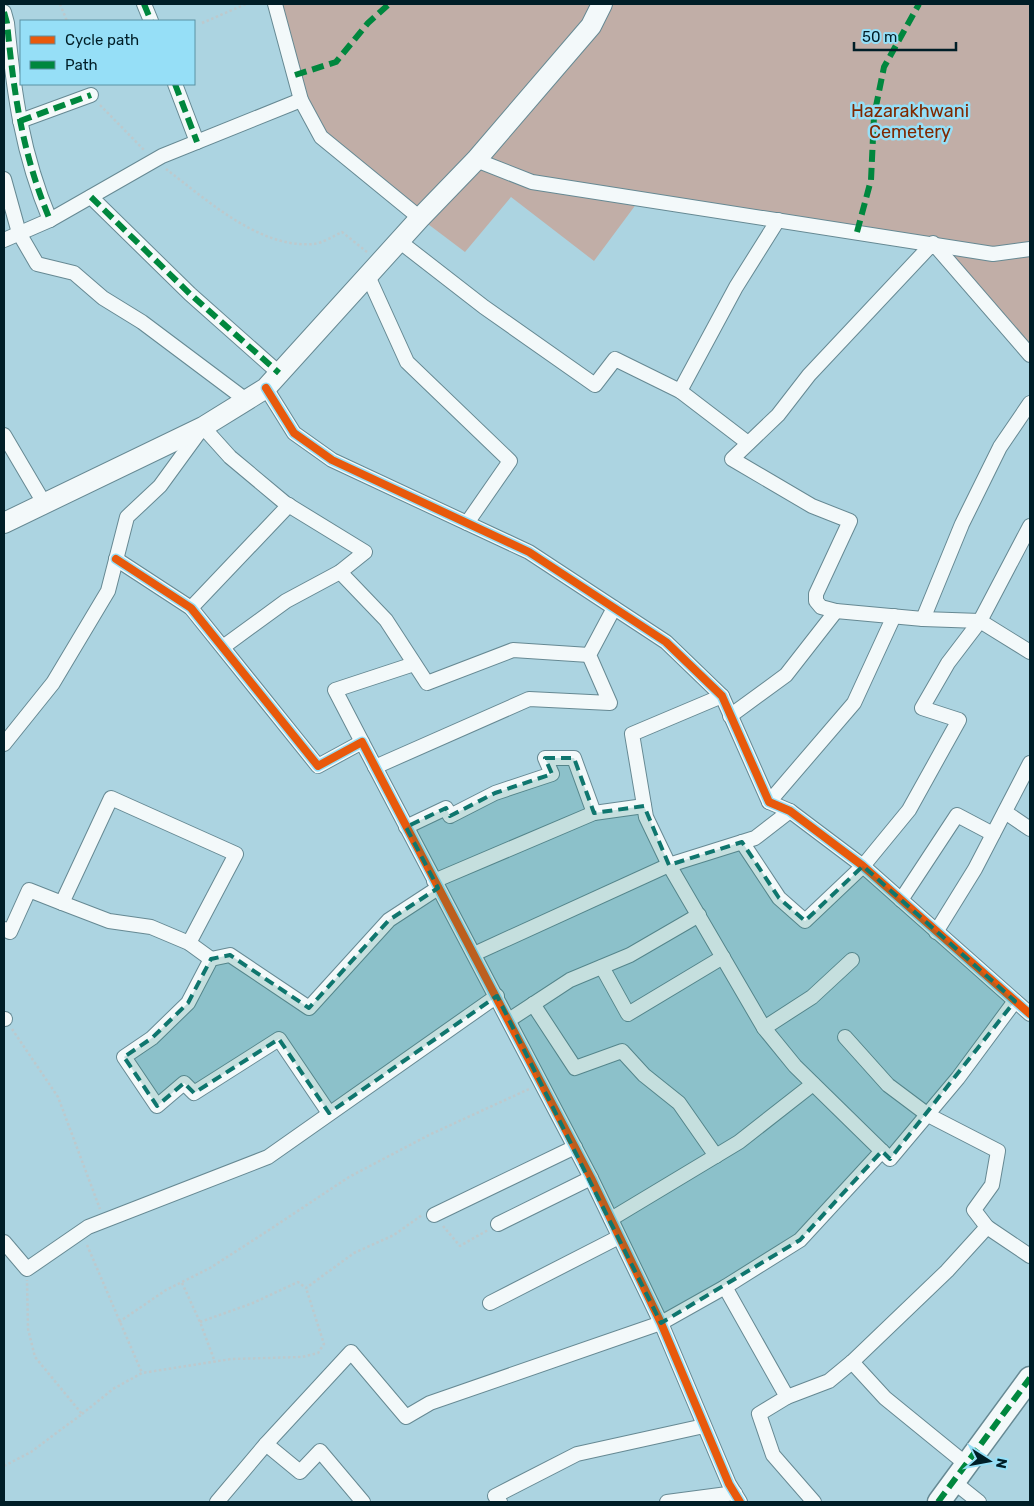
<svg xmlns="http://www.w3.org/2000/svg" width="1034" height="1506" font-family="Rubik,sans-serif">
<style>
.green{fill:#c1aea7}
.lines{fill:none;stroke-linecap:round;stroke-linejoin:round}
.minor-casing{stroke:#668993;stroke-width:16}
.secondary-casing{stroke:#668993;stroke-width:22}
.primary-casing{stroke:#668993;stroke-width:25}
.path{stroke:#bdc9cd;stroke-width:2.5;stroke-dasharray:2.5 2.5;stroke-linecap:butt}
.minor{stroke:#f3f9fa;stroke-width:14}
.secondary{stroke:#f3f9fa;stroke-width:20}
.primary{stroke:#f3f9fa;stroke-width:22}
.quiet{stroke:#00873e;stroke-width:6;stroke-dasharray:12 6;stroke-linecap:butt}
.cycleway-casing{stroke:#96dff7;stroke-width:11}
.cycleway{stroke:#e8590c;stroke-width:8}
.marked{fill:#0f766e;fill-opacity:0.2;stroke:#0f766e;stroke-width:4;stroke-dasharray:10 6;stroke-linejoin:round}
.labels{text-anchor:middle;stroke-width:5;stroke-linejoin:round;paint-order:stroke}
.park-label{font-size:18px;fill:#7f2800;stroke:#96dff7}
</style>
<rect width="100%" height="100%" fill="#acd4e1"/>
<polygon class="green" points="273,4 1030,4 1030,355 933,243 640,199 594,261 511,197 465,252 420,218 321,137"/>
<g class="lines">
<defs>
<g id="minor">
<polyline points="144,4 151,21"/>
<polyline points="275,4 301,100 321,137 420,218"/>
<path d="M4,12L7,23C14,94 22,153 50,220"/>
<polyline points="175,84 197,142"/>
<polyline points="20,121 91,95"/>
<polyline points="476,160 532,182 993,254 1030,249"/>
<polyline points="4,179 19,233 37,264 74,273 103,298 142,322 246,400"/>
<polyline points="91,197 190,294 279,373"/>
<polyline points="4,240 50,220 162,156 301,100"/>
<polyline points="399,241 484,307 595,385 615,359 680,391 748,443"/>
<polyline points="368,276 407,362 510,461 467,523"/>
<polyline points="1030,355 933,243 809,375 778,415 732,459 812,506 850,521 816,594 816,601 821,607 836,611 923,619 980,621 1030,652"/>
<polyline points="266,388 294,433 332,460 529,552 666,642 722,696 769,802 790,811 863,866 1030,1014"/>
<polyline points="680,391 736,287 778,220"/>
<polyline points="4,435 44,503"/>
<polyline points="116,559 191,608 318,766 362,742 591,1178 661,1323 729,1484 740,1502"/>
<polyline points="340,572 386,620 427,683 513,650 589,655"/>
<polyline points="191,608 289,505"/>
<polyline points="923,619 962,524 1000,447 1030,403"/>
<polyline points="722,696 632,734 646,817 669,865 764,1028 795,1066 890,1159 958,1078 1015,1001"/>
<polyline points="730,716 786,675 836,611"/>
<polyline points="362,742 335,690 414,664"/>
<polyline points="4,744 53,683 108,591 127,517 160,486 203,427 230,457 285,503 365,552 340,572 286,601 223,647"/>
<polyline points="375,767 529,699 610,703 589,655 614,608"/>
<polyline points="769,802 854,703 894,616"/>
<polyline points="1005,812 1030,829"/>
<polyline points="406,827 446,808 450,816 495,793 552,774 545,758 574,758 594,813"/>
<polyline points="742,842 779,898 805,921 863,866 909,810 959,720 922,708 948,663 980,621 1030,526"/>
<polyline points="434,881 594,813 644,806"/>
<polyline points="901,900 957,815 993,834"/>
<polyline points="62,903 109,921 151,927 189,943 211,959"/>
<polyline points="4,929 10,932 29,890 62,903 111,798 236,854 189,943"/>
<polyline points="936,932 975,869 1030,763"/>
<polyline points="474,954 669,865 755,838 790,811"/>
<polyline points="602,967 628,1014 723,957"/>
<polyline points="533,1004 575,1068 622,1051 644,1075 679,1103 716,1156"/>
<polyline points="4,1019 5,1019"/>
<polyline points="509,1020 570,980 630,955 699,915"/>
<polyline points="764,1028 812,997 852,960"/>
<polyline points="845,1037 888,1085 928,1115 998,1151 992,1185 974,1210 987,1227"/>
<polyline points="329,1113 279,1039 194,1093 184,1083 157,1106 124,1057 152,1038 188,1003 211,959 230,955 309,1008 389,920 438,888"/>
<polyline points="434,1215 575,1147"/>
<polyline points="611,1219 739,1142 813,1084"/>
<polyline points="498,1224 591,1178"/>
<polyline points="4,1242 27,1269 88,1227 268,1157 497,996"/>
<polyline points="725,1287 787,1397 759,1414 773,1455 814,1502"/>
<polyline points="490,1303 619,1237"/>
<polyline points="852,1362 885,1398 966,1464"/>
<polyline points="787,1397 829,1381 852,1362 947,1271 987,1227 1030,1256"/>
<polyline points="266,1444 300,1472 320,1451 363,1502"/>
<polyline points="954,1482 979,1502"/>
<polyline points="217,1502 266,1444 351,1352 406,1417 430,1403 661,1323 725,1287 800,1240 882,1151"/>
<polyline points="500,1502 495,1496 577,1454 704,1426"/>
<polyline points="667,1502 735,1493"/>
</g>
<polyline id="secondary" points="4,523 203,427 266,388 420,218 476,160 591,26 602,4"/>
<polyline id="primary" points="939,1502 1030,1378"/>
</defs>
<use href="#minor" class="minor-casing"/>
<use href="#secondary" class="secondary-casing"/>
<use href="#primary" class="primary-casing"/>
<g class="path">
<polyline points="60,4 67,21"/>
<polyline points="202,23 246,4"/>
<polyline points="100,105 145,151"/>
<path d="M166,169C207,200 260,249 314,244C322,243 334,236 342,232L367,252"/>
<polyline points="12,1029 58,1097 100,1209"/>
<polyline points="443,1226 460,1246 488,1230"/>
<polyline points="87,1245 142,1373"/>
<polyline points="182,1283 200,1322 215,1362"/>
<polyline points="119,1322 166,1290 210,1268 266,1232 349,1177 429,1135 529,1089"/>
<polyline points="200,1322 253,1303 298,1282 306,1288 354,1253 394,1235 422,1215"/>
<polyline points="82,1414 113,1389 142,1373 231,1359 302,1357 318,1353 324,1344 306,1288"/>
<polyline points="4,1466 31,1452 82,1414 35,1357 28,1329 27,1280"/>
</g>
<use href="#minor" class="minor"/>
<use href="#secondary" class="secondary"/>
<use href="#primary" class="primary"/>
<g class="quiet">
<polyline points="144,4 151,21"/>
<path d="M4,12L7,23C14,94 22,153 50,220"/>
<polyline points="295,75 336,62 368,23 389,4"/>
<polyline points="175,84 197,142"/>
<polyline points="20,121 91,95"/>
<polyline points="91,197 190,294 279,373"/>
<polyline points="857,232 871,180 874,116 884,67 919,4"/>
<polyline points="938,1502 1030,1378"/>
</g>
<defs>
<g id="cycleway">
<polyline points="266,388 294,433 332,460 529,552 666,642 722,696 769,802 790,811 863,866 1030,1014"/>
<polyline points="116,559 191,608 318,766 362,742 591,1178 661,1323 729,1484 740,1502"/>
</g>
</defs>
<use href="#cycleway" class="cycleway-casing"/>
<use href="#cycleway" class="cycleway"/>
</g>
<path class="marked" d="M545,758H574L594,813L644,806L669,865L742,842L779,898L805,921L863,866L1015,1001L890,1159L882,1151L800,1240L661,1323L497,996L329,1113L279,1039L194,1093L184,1083L157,1106L124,1057L152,1038L188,1003L211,959L230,955L309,1008L389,920L438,888L406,827L446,808L450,816L495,793L552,774Z"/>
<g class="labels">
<g class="park-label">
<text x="910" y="117">Hazarakhwani<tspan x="910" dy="21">Cemetery</tspan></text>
</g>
</g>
<rect width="1034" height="1506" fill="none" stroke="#001e27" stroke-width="10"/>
<rect x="20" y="20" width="175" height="65" fill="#96dff7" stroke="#5a92a4"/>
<rect x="30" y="36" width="25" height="8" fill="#e8590c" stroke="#5a92a4"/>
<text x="65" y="45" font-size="15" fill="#001e27">Cycle path</text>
<rect x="30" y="61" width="25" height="8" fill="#00873e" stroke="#5a92a4"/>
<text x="65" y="70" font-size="15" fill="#001e27">Path</text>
<g transform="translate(989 1461) rotate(101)" stroke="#96dff7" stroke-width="4" paint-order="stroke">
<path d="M0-4L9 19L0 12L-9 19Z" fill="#001e27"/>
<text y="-8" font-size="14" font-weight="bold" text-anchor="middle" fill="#001e27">N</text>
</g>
<path d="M854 42v8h102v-8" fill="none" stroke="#001e27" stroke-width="2.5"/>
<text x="862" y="42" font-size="15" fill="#001e27" stroke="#96dff7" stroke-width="4" paint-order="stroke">50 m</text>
</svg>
